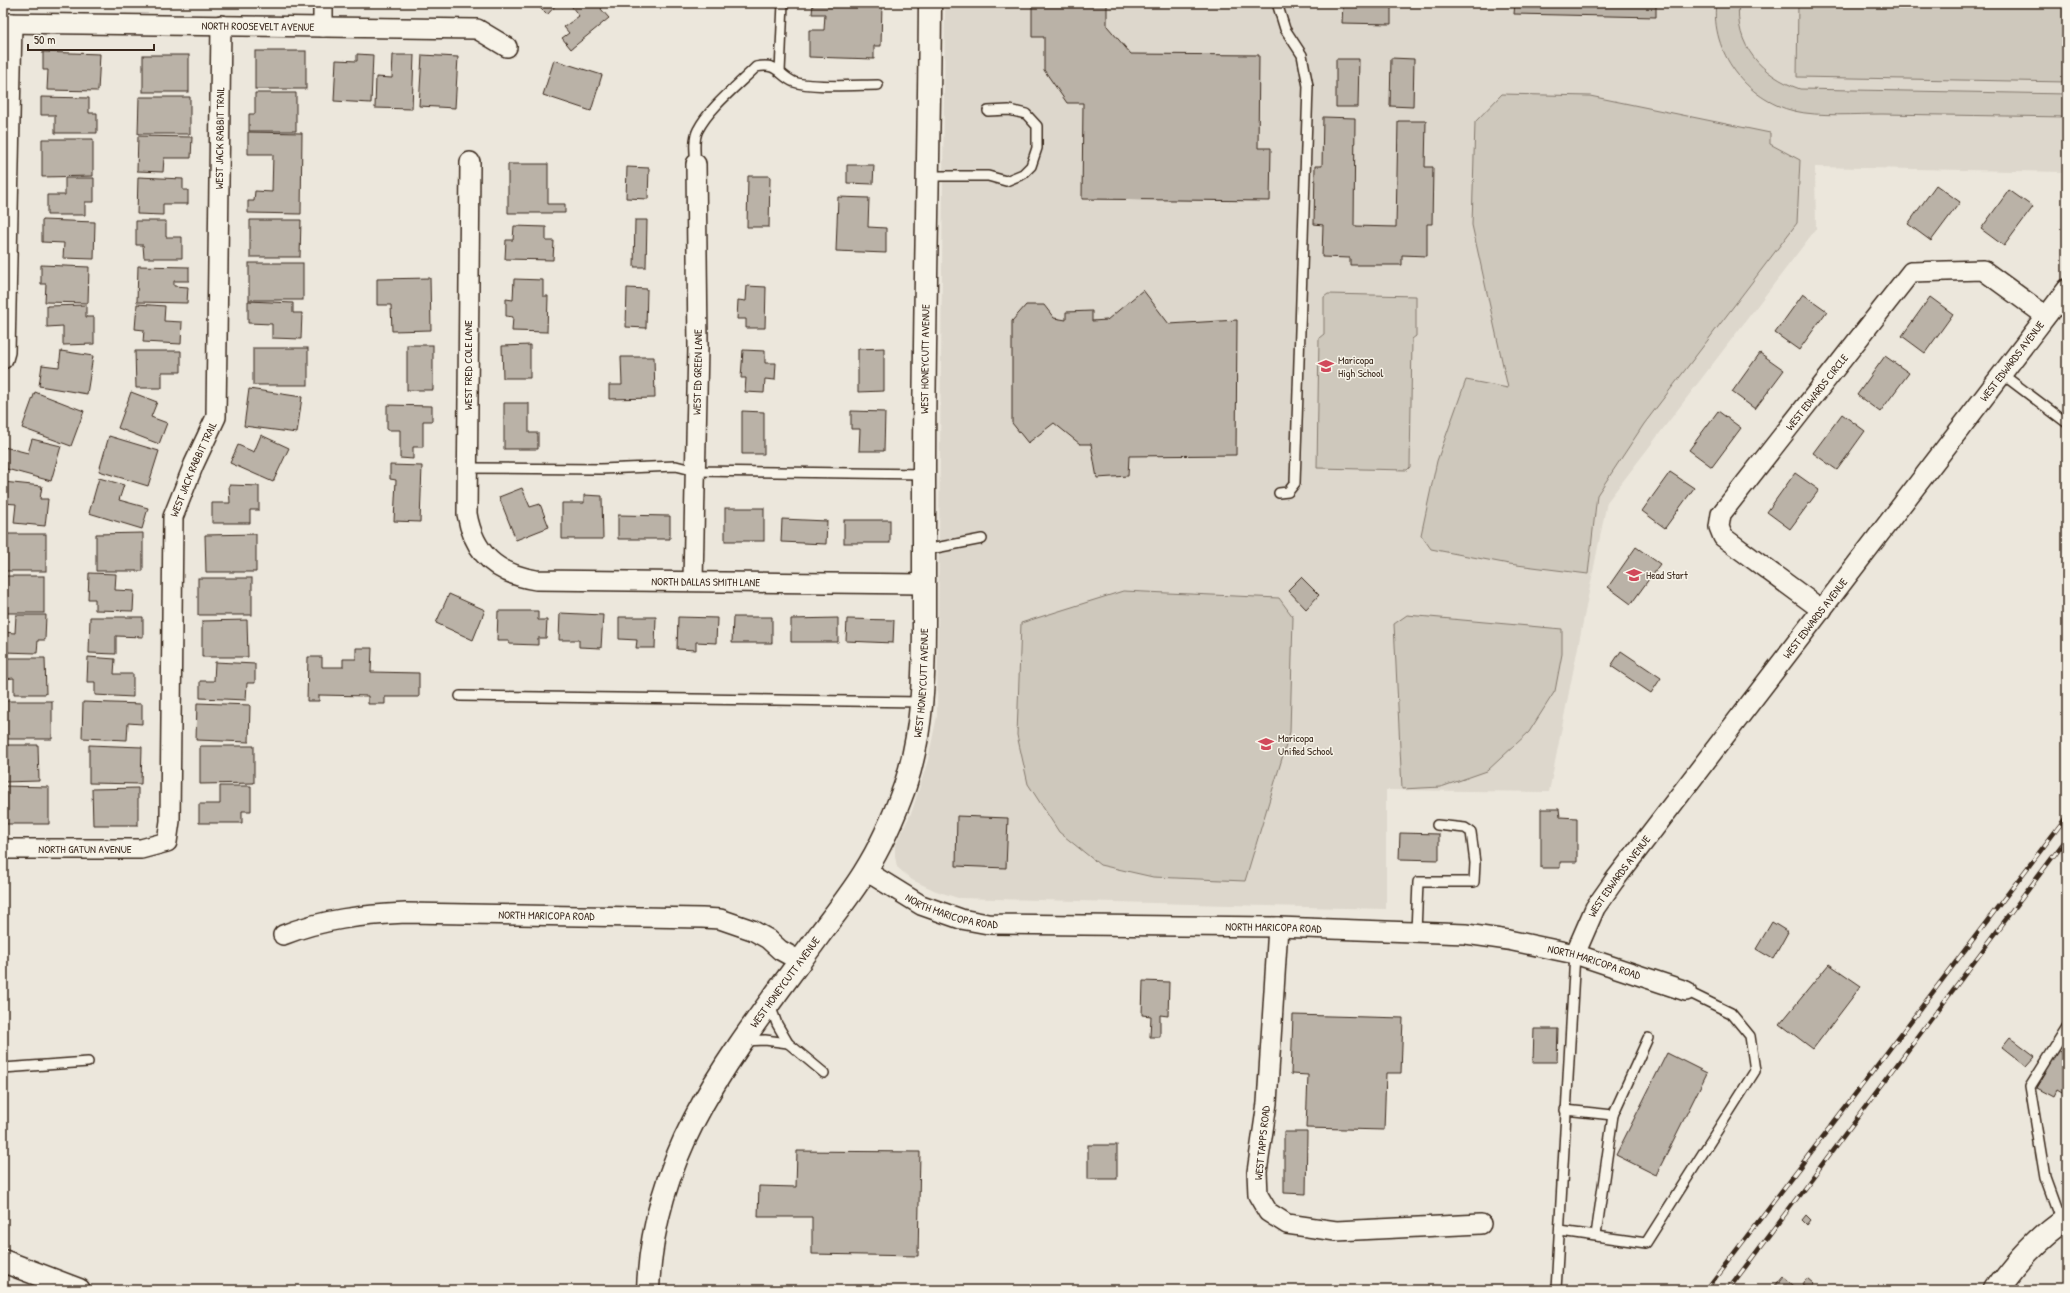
<svg xmlns="http://www.w3.org/2000/svg" width="2070" height="1293" font-family="'Patrick Hand',sans-serif">
<style>
.built{fill:#ddd7cc}
.green{fill:#cec8bc;stroke:#84796d}
.building{fill:#bab2a7;stroke:#3b2a1e}
.lines{fill:none;stroke-linecap:round;stroke-linejoin:round}
.lane-casing{stroke:#3b2a1e;stroke-width:12}
.street-casing{stroke:#3b2a1e;stroke-width:22}
.secondary-casing{stroke:#3b2a1e;stroke-width:25}
.highway-casing{stroke:#3b2a1e;stroke-width:25}
.lane{stroke:#f7f3e8;stroke-width:9}
.street{stroke:#f7f3e8;stroke-width:19}
.secondary{stroke:#f7f3e8;stroke-width:22}
.highway{stroke:#f7f3e8;stroke-width:22}
.rail-casing{stroke:#3b2a1e;stroke-width:4.5}
.rail{stroke:#f7f3e8;stroke-width:3;stroke-dasharray:9;stroke-linecap:butt}
.labels{text-anchor:middle;stroke-width:3;stroke-linejoin:round;paint-order:stroke}
.street-label{font-size:11px;fill:#3b2a1e;stroke:#f7f3e8}
.poi-label{font-size:11px;fill:#3b2a1e;stroke:#f7f3e8;text-anchor:start}
</style>
<rect width="100%" height="100%" fill="#ece7dc"/>
<filter id="ink" filterUnits="userSpaceOnUse"><feTurbulence type="fractalNoise" baseFrequency=".025" numOctaves="2"/><feDisplacementMap in="SourceGraphic" scale="8" xChannelSelector="R" yChannelSelector="G"/><feConvolveMatrix kernelMatrix="1 2 1 2 8 2 1 2 1" color-interpolation-filters="sRGB"/></filter>
<g filter="url(#ink)">
<polygon class="built" points="945,3 2067,3 2067,172 1815,167 1816,229 1607,502 1549,792 1386,790 1386,909 958,898 936,891 912,880 897,867 895,856 895,846 912,811 928,760 937,716"/>
<g class="green">
<path d="M1716,3H1739C1734,45 1762,76 1800,89L2067,94V117C2005,116 1944,115 1882,114C1856,114 1819,117 1794,111C1747,100 1710,52 1716,3Z"/>
<polygon points="1798,3 2067,3 2067,82 1797,77"/>
<polygon points="1502,94 1590,96 1770,133 1770,144 1800,160 1797,223 1644,424 1597,495 1588,574 1509,564 1431,549 1421,535 1437,461 1466,380 1508,388 1472,225 1475,122"/>
<polygon points="1328,294 1416,296 1416,336 1412,339 1410,467 1407,470 1317,468 1319,338 1324,334 1324,297"/>
<polygon points="1123,591 1279,598 1293,617 1290,732 1245,881 1153,877 1100,865 1059,832 1028,784 1017,735 1021,623"/>
<polygon points="1407,615 1562,629 1562,654 1555,691 1529,732 1487,771 1441,787 1402,789 1394,624"/>
</g>
<g class="building">
<polygon points="535,3 558,3 547,15"/>
<polygon points="569,3 605,3 601,9 609,18 571,49 562,38 569,33 564,27 579,16"/>
<polygon points="813,3 882,3 881,46 874,46 874,59 809,57 809,30 824,30 825,14 812,14"/>
<polygon points="1032,3 1107,3 1107,26 1131,54 1259,55 1258,148 1271,148 1270,201 1082,199 1083,103 1067,103 1044,70 1044,37 1032,37"/>
<polygon points="1343,3 1391,3 1391,24 1342,23"/>
<polygon points="1515,3 1656,3 1656,17 1514,14"/>
<rect x="255" y="51" width="51" height="38"/>
<polygon points="43,52 100,54 98,91 47,90 48,70 43,70"/>
<polygon points="357,54 373,55 371,103 334,101 336,60 357,61"/>
<rect x="143" y="55" width="46" height="37"/>
<polygon points="393,55 414,55 412,109 375,108 376,77 392,78"/>
<polygon points="422,55 458,57 455,108 419,106"/>
<polygon points="1391,58 1414,59 1413,107 1390,106"/>
<polygon points="1336,59 1359,59 1358,107 1336,107"/>
<polygon points="554,60 602,75 591,111 543,95"/>
<polygon points="255,93 296,93 296,131 249,131 249,114 255,114"/>
<polygon points="41,97 89,98 89,113 97,113 97,133 55,133 55,115 41,115"/>
<polygon points="139,97 190,97 190,134 138,134"/>
<polygon points="1323,117 1355,118 1354,226 1396,227 1398,121 1426,121 1425,167 1433,167 1432,224 1427,224 1427,256 1402,255 1402,265 1350,265 1350,258 1322,257 1323,225 1314,224 1315,166 1322,166"/>
<polygon points="248,132 302,133 301,214 248,213 248,201 254,201 255,191 272,192 273,154 248,154"/>
<polygon points="138,136 192,137 191,158 164,158 163,172 137,171"/>
<polygon points="42,139 93,139 93,176 42,177"/>
<polygon points="508,164 548,164 548,204 565,204 565,213 508,213"/>
<polygon points="847,165 874,165 873,184 847,183"/>
<polygon points="627,167 649,168 648,199 626,198"/>
<polygon points="748,176 770,176 769,227 747,227"/>
<polygon points="138,177 183,179 183,190 188,190 188,204 163,204 163,215 137,214"/>
<polygon points="65,178 94,178 94,202 85,202 85,215 47,215 47,195 65,195"/>
<polygon points="1936,185 1960,202 1931,241 1908,224"/>
<polygon points="2009,190 2033,207 2004,246 1981,229"/>
<polygon points="838,197 869,198 868,227 886,228 886,253 836,251"/>
<polygon points="42,220 95,222 94,259 63,258 64,243 42,242"/>
<polygon points="250,220 301,220 300,257 250,257"/>
<polygon points="635,220 647,220 646,267 634,267"/>
<polygon points="136,221 166,221 166,237 182,237 182,258 144,258 143,245 136,245"/>
<polygon points="514,226 546,227 546,241 554,241 553,260 505,259 506,240 513,240"/>
<rect x="249" y="263" width="54" height="37"/>
<polygon points="41,265 89,267 88,303 45,302 46,284 41,284"/>
<polygon points="138,266 189,267 189,281 174,281 174,286 188,287 187,303 137,302"/>
<polygon points="430,278 431,330 392,331 391,305 377,305 377,279"/>
<polygon points="514,279 543,280 543,296 548,296 547,332 512,331 513,317 506,316 506,299 513,300"/>
<polygon points="747,286 766,287 765,328 746,328 746,319 737,319 738,300 746,301"/>
<polygon points="627,288 647,289 646,328 626,327"/>
<polygon points="1143,290 1169,324 1237,320 1236,455 1129,456 1128,476 1097,478 1091,444 1080,444 1054,423 1028,443 1012,423 1012,321 1026,305 1044,305 1054,318 1066,320 1066,312 1092,311 1092,321 1107,320"/>
<polygon points="1803,294 1827,311 1799,350 1775,333"/>
<polygon points="1930,297 1953,314 1925,353 1902,336"/>
<polygon points="248,301 293,303 293,313 302,313 301,339 272,338 272,324 248,323"/>
<polygon points="137,304 165,306 164,321 182,322 181,344 143,342 144,330 135,329"/>
<polygon points="86,305 86,317 94,317 94,344 63,345 63,326 47,327 47,306"/>
<rect x="407" y="345" width="26" height="45"/>
<polygon points="530,345 530,378 503,378 502,346"/>
<rect x="253" y="348" width="55" height="37"/>
<polygon points="884,348 884,391 858,392 858,349"/>
<polygon points="743,350 765,351 765,363 776,363 775,380 765,379 764,393 745,392 746,378 741,378"/>
<polygon points="61,351 93,356 87,394 39,386 42,365 59,367"/>
<polygon points="135,351 181,351 181,372 162,372 162,388 136,388"/>
<polygon points="1760,353 1784,370 1755,409 1732,392"/>
<polygon points="1885,356 1909,373 1880,412 1857,395"/>
<polygon points="621,357 654,357 655,398 609,399 609,385 622,385"/>
<polygon points="249,389 302,397 297,433 244,426"/>
<polygon points="35,392 84,411 71,446 22,428"/>
<polygon points="131,392 157,402 151,417 167,423 159,444 118,428"/>
<polygon points="504,403 529,403 529,433 538,433 538,449 504,449"/>
<polygon points="387,405 432,406 432,421 423,421 423,447 413,447 413,459 400,458 400,430 387,430"/>
<polygon points="742,411 764,412 764,454 742,454"/>
<polygon points="851,411 885,412 884,451 859,451 860,429 851,429"/>
<polygon points="1718,411 1741,428 1712,467 1689,450"/>
<polygon points="1842,414 1865,431 1837,470 1813,453"/>
<polygon points="261,435 289,448 273,482 230,463 238,445 254,452"/>
<polygon points="109,436 159,451 148,486 99,471"/>
<polygon points="32,439 61,446 51,481 3,468 4,447 28,453"/>
<polygon points="390,465 422,466 420,522 394,521 396,480 390,479"/>
<polygon points="1670,472 1694,488 1665,528 1642,511"/>
<polygon points="1795,473 1819,490 1790,529 1767,512"/>
<polygon points="99,478 124,485 119,500 148,508 142,529 89,513"/>
<polygon points="3,482 42,486 40,499 48,499 45,526 14,523 16,504 3,503"/>
<polygon points="229,485 259,486 259,510 250,510 250,523 212,523 212,503 230,503"/>
<polygon points="522,488 530,507 540,504 549,527 516,540 499,497"/>
<polygon points="584,495 602,496 603,539 562,539 562,503 584,503"/>
<rect x="725" y="508" width="39" height="33"/>
<polygon points="618,515 670,516 670,539 618,539"/>
<polygon points="782,519 827,521 826,544 781,542"/>
<rect x="844" y="520" width="46" height="23"/>
<polygon points="143,533 143,571 96,571 96,534"/>
<rect x="3" y="534" width="43" height="37"/>
<polygon points="256,534 256,572 206,572 205,535"/>
<polygon points="1636,547 1660,564 1631,604 1608,587"/>
<polygon points="89,573 116,574 115,590 134,591 133,611 95,610 95,599 88,599"/>
<rect x="3" y="576" width="41" height="37"/>
<polygon points="1301,577 1319,595 1306,609 1288,590"/>
<rect x="198" y="578" width="54" height="37"/>
<polygon points="449,594 485,610 473,640 436,623"/>
<polygon points="498,611 538,611 538,620 547,620 546,638 538,638 538,645 509,644 509,641 497,641"/>
<polygon points="560,613 603,615 601,648 579,647 579,640 559,640"/>
<polygon points="16,615 46,615 45,640 38,640 37,653 3,652 3,632 15,633"/>
<polygon points="90,617 143,617 143,637 116,636 116,654 89,653"/>
<polygon points="619,617 656,617 655,648 636,648 637,640 619,639"/>
<polygon points="678,617 717,618 716,643 696,642 696,650 677,649"/>
<polygon points="733,617 772,617 772,643 732,643"/>
<polygon points="838,618 838,642 791,642 791,619"/>
<polygon points="847,619 894,620 893,643 846,641"/>
<polygon points="247,620 248,657 202,657 202,621"/>
<polygon points="356,648 372,648 371,672 419,673 419,697 385,697 385,704 368,704 368,696 319,695 319,701 307,701 308,657 322,657 322,667 343,667 343,659 356,659"/>
<polygon points="1621,651 1661,678 1651,693 1611,666"/>
<polygon points="88,657 115,659 114,674 133,674 133,697 95,695 95,682 87,682"/>
<polygon points="3,658 45,658 46,694 14,694 14,678 3,679"/>
<polygon points="215,662 255,664 255,683 247,683 246,700 200,698 200,681 214,681"/>
<polygon points="6,701 52,701 52,739 3,739 3,720 6,720"/>
<polygon points="83,702 142,704 142,724 128,723 127,740 82,738"/>
<polygon points="197,703 250,705 249,742 196,740"/>
<polygon points="3,745 38,745 39,781 3,782"/>
<polygon points="89,745 142,747 141,784 89,783"/>
<polygon points="200,746 254,746 254,783 200,784"/>
<polygon points="3,786 49,787 49,824 3,824"/>
<polygon points="220,786 251,786 251,811 242,811 242,823 199,823 199,804 220,804"/>
<polygon points="138,788 138,825 93,825 92,789"/>
<polygon points="1541,809 1559,809 1560,817 1577,818 1577,862 1560,862 1560,868 1541,868"/>
<polygon points="957,816 1008,818 1006,868 956,866"/>
<polygon points="1400,833 1439,834 1439,860 1399,859"/>
<polygon points="1772,922 1788,932 1773,959 1756,949"/>
<polygon points="1829,964 1861,986 1813,1049 1780,1024"/>
<polygon points="1143,981 1169,982 1168,1016 1160,1015 1160,1037 1150,1037 1151,1016 1142,1015"/>
<polygon points="1293,1015 1403,1018 1401,1073 1386,1073 1384,1130 1306,1128 1308,1075 1291,1074"/>
<polygon points="1534,1029 1558,1029 1557,1062 1533,1062"/>
<polygon points="2010,1037 2035,1056 2026,1066 2002,1047"/>
<polygon points="2058,1050 2067,1055 2067,1096 2057,1090 2054,1096 2037,1087"/>
<polygon points="1667,1053 1707,1073 1656,1175 1616,1155"/>
<polygon points="1284,1132 1307,1132 1306,1194 1284,1193"/>
<rect x="1088" y="1145" width="29" height="34"/>
<polygon points="797,1151 920,1152 918,1256 812,1254 812,1217 758,1217 759,1186 796,1187"/>
<polygon points="1806,1215 1811,1220 1807,1225 1802,1220"/>
<polygon points="1782,1278 1797,1290 1772,1290"/>
<polygon points="1808,1278 1815,1284 1811,1290 1803,1285"/>
</g>
<g class="lines">
<defs>
<g id="lane">
<polyline points="1277,3 1285,29 1302,55 1308,86 1295,483 1288,492 1279,493"/>
<polyline points="780,72 783,3"/>
<path d="M696,164C695,154 693,139 698,130C709,108 738,85 756,67C778,62 778,75 794,82C810,88 859,85 878,85"/>
<polyline points="929,176 988,176 1006,181 1023,174 1031,166 1037,148 1037,126 1026,114 1009,110 988,111"/>
<polyline points="2055,305 2067,315"/>
<polyline points="2002,374 2067,423"/>
<polyline points="467,468 601,469 676,466 696,471 924,474"/>
<polyline points="925,550 982,539"/>
<polyline points="460,696 922,702"/>
<polyline points="1416,932 1418,882 1474,882 1475,863 1471,832 1465,828 1437,825"/>
<polyline points="770,1005 777,1024 788,1043 824,1073"/>
<polyline points="744,1041 765,1040 788,1043"/>
<polyline points="3,1068 88,1062"/>
<polyline points="1565,1110 1613,1115"/>
<polyline points="2061,1222 2045,1178 2030,1087 2067,1028"/>
<polyline points="1560,1231 1646,1243 1755,1071 1750,1036 1731,1013 1686,991"/>
<polyline points="1596,1235 1613,1115 1648,1038"/>
<polyline points="1556,1290 1575,954"/>
</g>
<g id="street">
<polyline points="323,3 323,27"/>
<path id="s1" d="M3,23L477,29L507,47"/>
<path id="s2" d="M470,162L467,514C474,554 497,574 536,580L924,584"/>
<polyline points="3,359 5,352 12,23"/>
<path id="s3" d="M693,581L698,346L696,164"/>
<path id="s4" d="M1822,610L1723,537L1719,527L1721,514L1911,272L1983,270L2046,316"/>
<path id="s5" d="M3,849H141L167,842L170,821L173,517L194,464L216,417L221,25"/>
<path id="s6" d="M866,871L921,905L961,919L988,924L1278,927L1466,934L1508,940L1575,954L1686,991"/>
<polyline points="1278,927 1267,1103 1257,1172 1258,1195 1268,1212 1287,1224 1336,1231 1481,1224"/>
<path id="s7" d="M283,935C323,919 363,915 406,913L702,918L720,919L752,930L768,939L780,950L800,961"/>
<path id="s8" d="M1575,954L1595,908L1614,881L2067,289"/>
</g>
<g id="secondary">
<path id="s9" d="M648,1290C653,1143 739,1046 820,934C835,914 851,894 864,873C880,848 895,814 905,786C923,732 924,675 924,618C924,570 924,522 924,474C924,317 929,160 930,3"/>
<path d="M1996,1290C2017,1261 2037,1238 2067,1218"/>
</g>
<polyline id="highway" points="3,1261 79,1290"/>
</defs>
<use href="#lane" class="lane-casing"/>
<use href="#street" class="street-casing"/>
<use href="#secondary" class="secondary-casing"/>
<use href="#highway" class="highway-casing"/>
<use href="#lane" class="lane"/>
<use href="#street" class="street"/>
<use href="#secondary" class="secondary"/>
<use href="#highway" class="highway"/>
<defs>
<g id="rail">
<polyline points="1706,1290 2067,816"/>
<polyline points="1728,1290 2067,838"/>
</g>
</defs>
<use href="#rail" class="rail-casing"/>
<use href="#rail" class="rail"/>
</g>
</g>
<defs>
<symbol id="school-bare" viewBox="-9 -9 18 18"><path d="M0-5L7-2L0 1L-7-2ZM-4 1L0 2.5L4 1V4Q0 6-4 4Z" fill="#d1495b" stroke="#f7f3e8" stroke-width="2.5" paint-order="stroke"/></symbol>
</defs>
<g fill-rule="evenodd">
<use href="#school-bare" x="1315" y="355" width="22" height="22"/>
<use href="#school-bare" x="1623" y="564" width="22" height="22"/>
<use href="#school-bare" x="1255" y="733" width="22" height="22"/>
</g>
<g class="labels">
<g class="street-label">
<text dy="4" stroke="none"><textPath href="#s1" startOffset="255">NORTH ROOSEVELT AVENUE</textPath></text>
<text dy="4" stroke="none"><textPath href="#s5" startOffset="878">WEST JACK RABBIT TRAIL</textPath></text>
<text dy="4" stroke="none"><textPath href="#s9" startOffset="1003">WEST HONEYCUTT AVENUE</textPath></text>
<text dy="4" stroke="none"><textPath href="#s8" startOffset="738">WEST EDWARDS AVENUE</textPath></text>
<text transform="translate(468 365) rotate(-90)" y="4">WEST FRED COLE LANE</text>
<text dy="4" stroke="none"><textPath href="#s3" startOffset="209">WEST ED GREEN LANE</textPath></text>
<text dy="4" stroke="none"><textPath href="#s4" startOffset="302">WEST EDWARDS CIRCLE</textPath></text>
<text dy="4" stroke="none"><textPath href="#s5" startOffset="542">WEST JACK RABBIT TRAIL</textPath></text>
<text dy="4" stroke="none"><textPath href="#s2" startOffset="625">NORTH DALLAS SMITH LANE</textPath></text>
<text dy="4" stroke="none"><textPath href="#s8" startOffset="414">WEST EDWARDS AVENUE</textPath></text>
<text dy="4" stroke="none"><textPath href="#s9" startOffset="679">WEST HONEYCUTT AVENUE</textPath></text>
<text dy="4" stroke="none"><textPath href="#s5" startOffset="82">NORTH GATUN AVENUE</textPath></text>
<text dy="4" stroke="none"><textPath href="#s8" startOffset="90">WEST EDWARDS AVENUE</textPath></text>
<text dy="4" stroke="none"><textPath href="#s6" startOffset="96">NORTH MARICOPA ROAD</textPath></text>
<text dy="4" stroke="none"><textPath href="#s7" startOffset="266">NORTH MARICOPA ROAD</textPath></text>
<text dy="4" stroke="none"><textPath href="#s6" startOffset="420">NORTH MARICOPA ROAD</textPath></text>
<text dy="4" stroke="none"><textPath href="#s6" startOffset="744">NORTH MARICOPA ROAD</textPath></text>
<text dy="4" stroke="none"><textPath href="#s9" startOffset="343">WEST HONEYCUTT AVENUE</textPath></text>
<text transform="translate(1262 1143) rotate(-84)" y="4">WEST TAPPS ROAD</text>
</g>
<g class="poi-label">
<text x="1338" y="364">Maricopa<tspan x="1338" dy="13">High School</tspan></text>
<text x="1646" y="579">Head Start</text>
<text x="1278" y="742">Maricopa<tspan x="1278" dy="13">Unified School</tspan></text>
</g>
</g>
<rect width="2070" height="1293" fill="none" stroke="#f7f3e8" stroke-width="16"/>
<rect x="8" y="8" width="2054" height="1277" fill="none" stroke="#3b2a1e" stroke-width="1.5" filter="url(#ink)"/>
<path d="M28 44v6h126v-6" fill="none" stroke="#3b2a1e" stroke-width="2"/>
<text x="34" y="44" font-size="12" fill="#3b2a1e" stroke="#f7f3e8" stroke-width="3" paint-order="stroke">50 m</text>
</svg>
